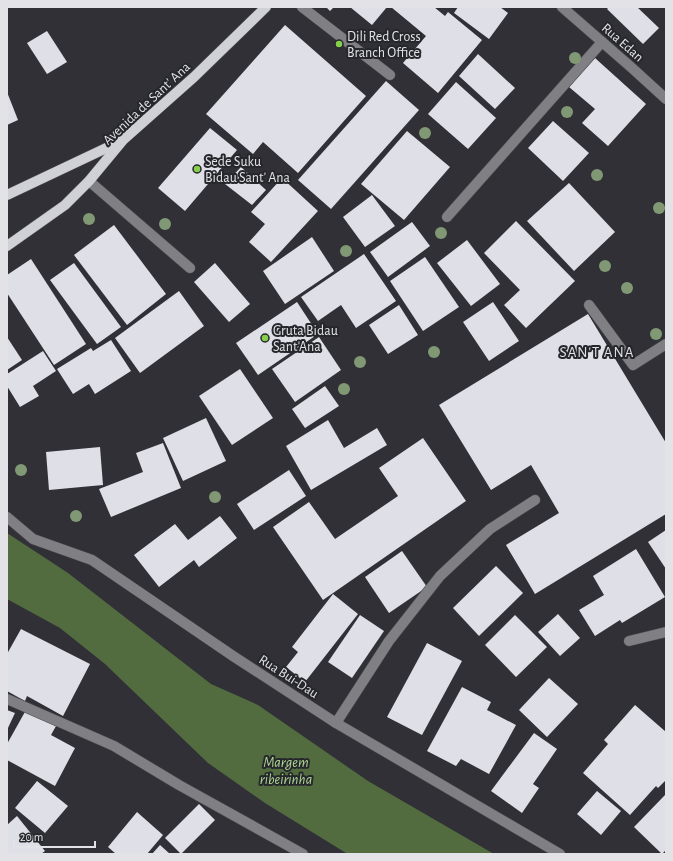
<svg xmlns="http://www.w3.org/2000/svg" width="673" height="861" font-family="'Alegreya Sans',sans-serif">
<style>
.water{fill:#526c40}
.building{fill:#dedfe7}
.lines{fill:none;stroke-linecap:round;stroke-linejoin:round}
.minor-casing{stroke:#4d4d52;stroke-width:11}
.major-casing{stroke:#4d4d52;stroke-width:11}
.minor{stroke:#808084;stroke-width:10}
.major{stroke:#d0d0d7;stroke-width:10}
.tree{fill:#809874}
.poi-dot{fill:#85cf4c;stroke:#26272c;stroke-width:1.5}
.labels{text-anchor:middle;stroke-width:4;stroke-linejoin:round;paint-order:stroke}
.poi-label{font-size:14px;fill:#e3e3e7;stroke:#26272c;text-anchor:start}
.street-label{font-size:14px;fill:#e3e3e7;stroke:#26272c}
.neighbourhood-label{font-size:15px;letter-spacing:1px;fill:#e3e3e7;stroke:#26272c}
.water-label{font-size:15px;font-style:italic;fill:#aed893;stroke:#26272c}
</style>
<rect width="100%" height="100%" fill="#303036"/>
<polygon class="water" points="7,533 68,573 211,684 258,705 368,781 494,854 346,853 265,803 208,763 105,664 60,628 7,599"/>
<g class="building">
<polygon points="326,7 334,7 330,11"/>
<polygon points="350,7 387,7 372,25"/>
<polygon points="391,7 434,7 445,16 448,12 482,40 438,93 403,63 426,36"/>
<polygon points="458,7 500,7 508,13 489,39 454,13"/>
<polygon points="609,7 637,7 659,28 643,44 607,9"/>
<polygon points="285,25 366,96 298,173 263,142 253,154 206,114"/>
<polygon points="47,31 67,62 47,74 27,43"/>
<polygon points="478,54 515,88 495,109 459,76"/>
<polygon points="595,58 646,104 608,146 582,123 595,109 569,87"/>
<polygon points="386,81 419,110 331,209 298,180"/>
<polygon points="456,82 496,118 468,149 428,114"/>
<polygon points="7,92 18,120 7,125"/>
<polygon points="553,121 589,153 563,181 528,148"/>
<polygon points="210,128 237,150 185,211 158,188"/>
<polygon points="407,131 450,167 404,220 361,184"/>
<polygon points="241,167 266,190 252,205 225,184"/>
<polygon points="282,178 318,211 271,262 249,242 265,224 251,212"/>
<polygon points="569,183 615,232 574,271 527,221"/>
<polygon points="372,195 395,226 365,247 343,217"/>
<polygon points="516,221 575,281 526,328 504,305 520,290 484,253"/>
<polygon points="412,222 430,246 388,277 370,252"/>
<polygon points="114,225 166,294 127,325 74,255"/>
<polygon points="312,237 334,271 285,304 263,271"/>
<polygon points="467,240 500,284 471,306 437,263"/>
<polygon points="364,254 396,301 356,328 341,305 318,321 301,297"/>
<polygon points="425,257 459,307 423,331 390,281"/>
<polygon points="31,259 86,344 54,365 7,293 7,275"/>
<polygon points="74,263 121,327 97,344 50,280"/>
<polygon points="215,263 250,304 229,322 194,282"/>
<polygon points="179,291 204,326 140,373 115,338"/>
<polygon points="297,302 318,334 258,375 236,343"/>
<polygon points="493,302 519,341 489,361 463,322"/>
<polygon points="399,305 418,335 388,354 369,325"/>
<polygon points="588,314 666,443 666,514 535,594 506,545 559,513 531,465 491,490 439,405"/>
<polygon points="7,337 22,360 7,370"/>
<polygon points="319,337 341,370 295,402 272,369"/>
<polygon points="111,340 131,371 95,394 89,384 73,394 57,369 91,348 93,351"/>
<polygon points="43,351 56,371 33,386 39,396 20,407 7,386 7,374"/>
<polygon points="240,369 273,418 232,445 199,396"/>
<polygon points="325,386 339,406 305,428 292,409"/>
<polygon points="206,418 226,461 183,481 163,438"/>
<polygon points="328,420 344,448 377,428 387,445 311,490 286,446"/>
<polygon points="423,438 466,501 323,600 273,527 309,502 335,539 398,496 379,468"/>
<polygon points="163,443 181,488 111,517 99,489 143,472 136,453"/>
<polygon points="100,447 103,485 49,490 46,452"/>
<polygon points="289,470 306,496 254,530 237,504"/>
<polygon points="220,516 237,538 199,567 194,560 159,587 134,555 175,524 188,540"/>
<polygon points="666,530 666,569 648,542"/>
<polygon points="636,549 665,597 622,623 620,620 595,636 579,610 604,595 593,576"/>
<polygon points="402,551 427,587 389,613 365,577"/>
<polygon points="496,566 523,593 479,636 453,608"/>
<polygon points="333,594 358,614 305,682 286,667 298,652 292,647"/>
<polygon points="558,614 580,638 560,656 538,632"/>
<polygon points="360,615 384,631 352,678 328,662"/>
<polygon points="515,615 547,647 516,677 485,645"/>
<polygon points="21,629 90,664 63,716 27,696 25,701 7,691 7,654"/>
<polygon points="427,643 462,661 422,735 387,717"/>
<polygon points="549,678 578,704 547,737 519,710"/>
<polygon points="462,687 491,702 487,710 516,725 489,774 461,759 456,766 427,751"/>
<polygon points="635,705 666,732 666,780 658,788 656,786 630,815 583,773 608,744 604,740"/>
<polygon points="7,710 15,713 7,730"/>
<polygon points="26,710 56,726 51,735 75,748 55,786 7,760 7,744"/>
<polygon points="534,733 557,749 533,784 539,788 522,813 491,791"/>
<polygon points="37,781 68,806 45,833 15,808"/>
<polygon points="597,791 621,811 601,835 577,814"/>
<polygon points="666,794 666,850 662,854 634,827"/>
<polygon points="199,804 215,820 181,854 165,838"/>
<polygon points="137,812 163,835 147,854 116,854 108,847"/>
<polygon points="17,816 45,851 41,854 7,854 7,825"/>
<polygon points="160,845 170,854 152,854"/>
</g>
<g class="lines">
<defs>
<g id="minor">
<polyline points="302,7 390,75"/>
<polyline points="562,7 632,68 666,99"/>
<polyline points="89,181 190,268"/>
<polyline points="447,217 602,42"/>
<polyline points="589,305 633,365 666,344"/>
<polyline points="7,517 33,539 92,560 233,656 336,723 560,854"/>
<polyline points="629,641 666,632"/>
<polyline points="7,699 114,746 179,785 303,854"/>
<polyline points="336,723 389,641 440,576 490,529 535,500"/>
</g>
<g id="major">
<polyline points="7,195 119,142"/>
<polyline points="7,246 65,205 89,181 123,140 194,77 266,7"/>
</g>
</defs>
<use href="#minor" class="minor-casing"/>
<use href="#major" class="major-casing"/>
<use href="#minor" class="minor"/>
<use href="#major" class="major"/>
</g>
<g class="tree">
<circle cx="575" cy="58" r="6"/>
<circle cx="567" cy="112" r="6"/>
<circle cx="425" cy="133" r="6"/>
<circle cx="597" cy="175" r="6"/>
<circle cx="659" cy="208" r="6"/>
<circle cx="89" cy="219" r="6"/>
<circle cx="165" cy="224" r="6"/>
<circle cx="441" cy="233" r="6"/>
<circle cx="346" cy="251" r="6"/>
<circle cx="605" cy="266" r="6"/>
<circle cx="627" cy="288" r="6"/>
<circle cx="656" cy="334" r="6"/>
<circle cx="434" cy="352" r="6"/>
<circle cx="360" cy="362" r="6"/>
<circle cx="344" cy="389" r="6"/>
<circle cx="21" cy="470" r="6"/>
<circle cx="215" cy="497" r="6"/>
<circle cx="76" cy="516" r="6"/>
</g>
<g class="poi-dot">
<circle cx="339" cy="44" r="4"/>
<circle cx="197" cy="169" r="4"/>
<circle cx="265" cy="338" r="4"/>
</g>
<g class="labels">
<g class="poi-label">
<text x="347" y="41">Dili Red Cross<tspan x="347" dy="16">Branch Office</tspan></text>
<text x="205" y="166">Sede Suku<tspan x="205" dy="16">Bidau Sant' Ana</tspan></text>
<text x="273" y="335">Gruta Bidau<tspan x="273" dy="16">Sant'Ana</tspan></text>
</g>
<g class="street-label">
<text transform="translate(623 42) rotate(41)" y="5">Rua Edan</text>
<text transform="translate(146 103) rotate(-43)" y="5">Avenida de Sant' Ana</text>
<text transform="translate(289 676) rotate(33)" y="5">Rua Bui-Dau</text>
</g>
<g class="neighbourhood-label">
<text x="597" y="357">SAN'T ANA</text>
</g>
<g class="water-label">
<text x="286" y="767">Margem<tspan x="286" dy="17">ribeirinha</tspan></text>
</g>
</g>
<rect width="673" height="861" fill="none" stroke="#e3e3e7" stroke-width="16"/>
<path d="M14 841v6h81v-6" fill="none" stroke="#e3e3e7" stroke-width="2"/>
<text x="20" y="841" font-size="12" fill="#e3e3e7" stroke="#26272c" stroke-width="3" paint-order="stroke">20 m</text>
</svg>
